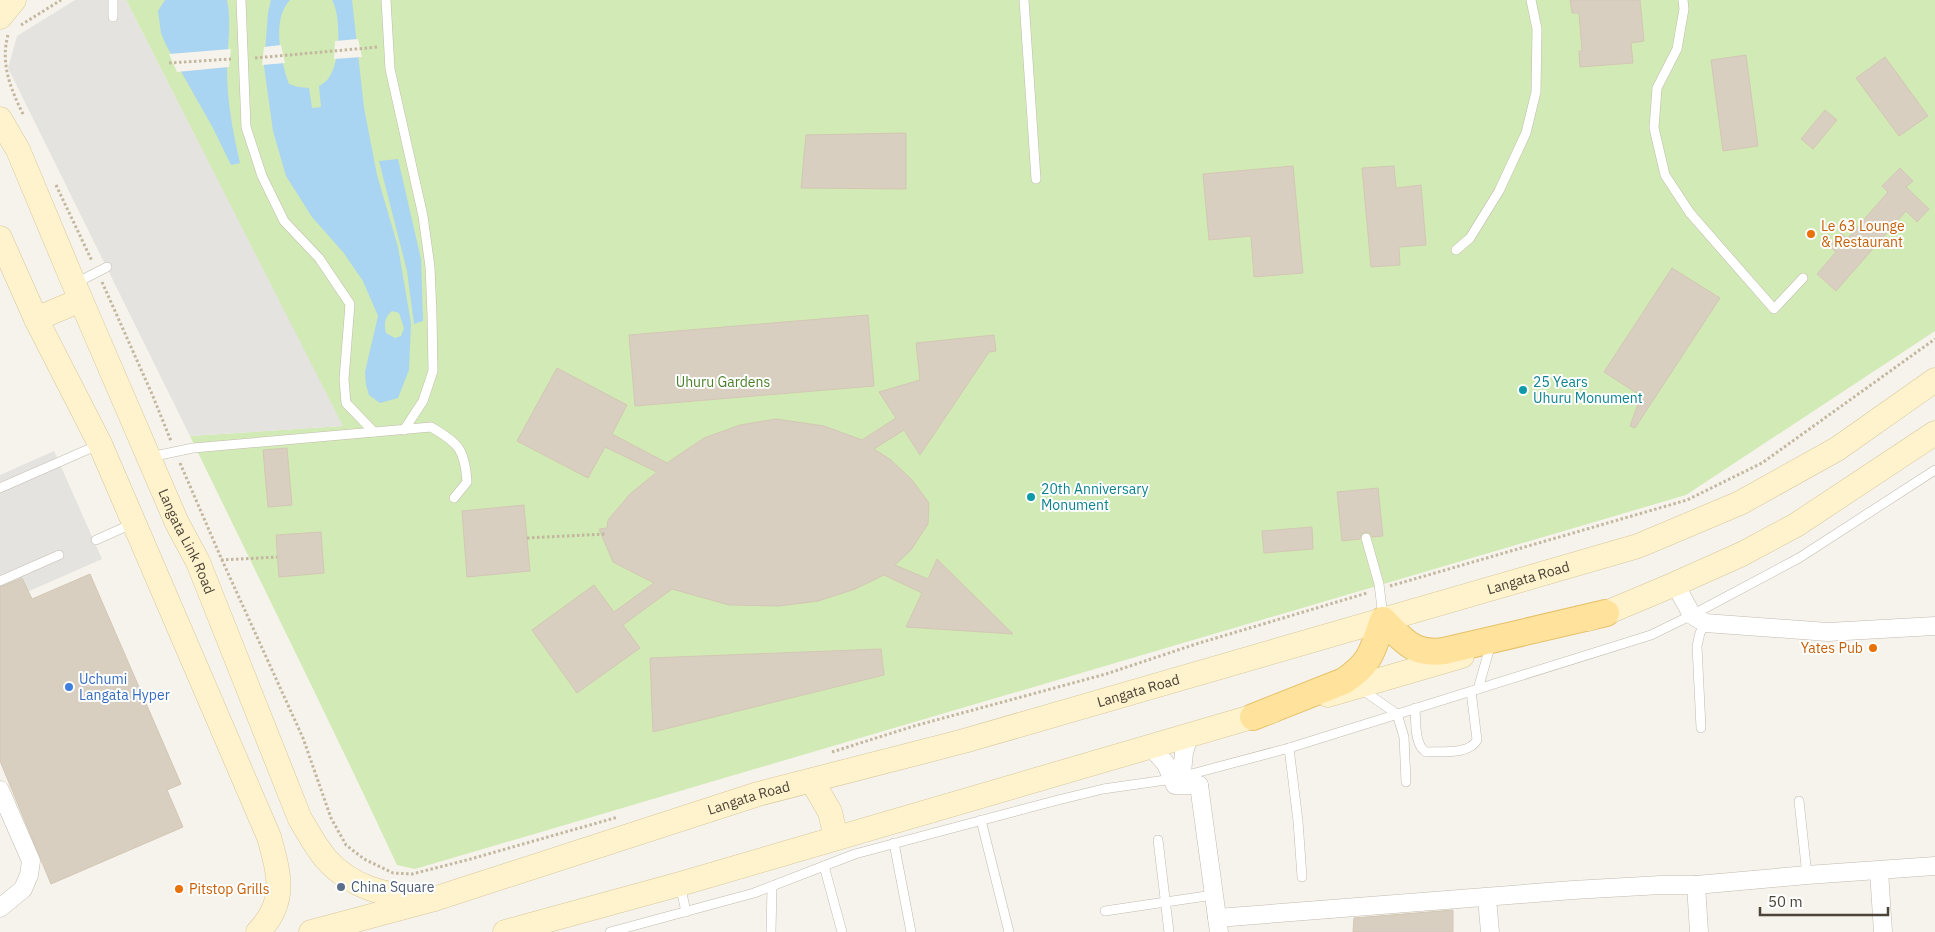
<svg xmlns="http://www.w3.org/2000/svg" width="1935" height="932" font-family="'IBM Plex Sans',sans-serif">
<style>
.green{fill:#d2eab5}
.parking{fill:#e5e3e0}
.water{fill:#a9d4f2;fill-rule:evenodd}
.pier{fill:#f6f3ec}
.building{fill:#d8cfc1;stroke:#d3c7b4}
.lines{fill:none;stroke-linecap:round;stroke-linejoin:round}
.lane-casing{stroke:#c2bbae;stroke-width:10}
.street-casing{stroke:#c2bbae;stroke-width:19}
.secondary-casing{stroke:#d6c79b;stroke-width:25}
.primary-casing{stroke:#e6c16a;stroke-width:28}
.path{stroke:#c4b79f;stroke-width:3;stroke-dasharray:2.5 2.5;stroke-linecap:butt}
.lane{stroke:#fff;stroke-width:9}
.street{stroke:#fff;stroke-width:18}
.secondary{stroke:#fff3cd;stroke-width:24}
.primary{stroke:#ffe39c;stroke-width:26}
.food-dot{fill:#e8710a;stroke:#fff;stroke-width:2}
.culture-dot{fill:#0f9aa8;stroke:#fff;stroke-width:2}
.shop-dot{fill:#3f7fe0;stroke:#fff;stroke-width:2}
.service-dot{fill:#5c6f8a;stroke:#fff;stroke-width:2}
.labels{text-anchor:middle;stroke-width:4;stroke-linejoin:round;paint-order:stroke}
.food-label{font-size:14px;fill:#c56008;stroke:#fff;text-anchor:start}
.park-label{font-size:14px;fill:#4a7f2a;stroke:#fff}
.culture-label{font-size:14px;fill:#0d838f;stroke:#fff;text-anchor:start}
.street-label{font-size:14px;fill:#4b4439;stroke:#fff}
.shop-label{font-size:14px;fill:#366cbe;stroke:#fff;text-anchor:start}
.service-label{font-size:14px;fill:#4e5e75;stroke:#fff;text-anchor:start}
</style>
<rect width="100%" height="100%" fill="#f6f3ec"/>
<path class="green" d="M126,0H1935V331L1686,495L415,869L397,865C330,721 259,579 190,436L342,426Z"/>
<g class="parking">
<polygon points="75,0 126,0 343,426 190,436 8,68 17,36"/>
<polygon points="54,451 102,559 0,604 0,475"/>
</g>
<g class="water">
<path d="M165,0H227C232,23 227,47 227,70C227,102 233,132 240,163L231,165L213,128L166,45L161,33L158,11Z"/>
<path d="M271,0H290C271,19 281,62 289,84L298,87L309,88L312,108L321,107L319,86C325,83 329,79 332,72C340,56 341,15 332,0H352L364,108L377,175L398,247L411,323L409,370L398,398L380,403L369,395L366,385L365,372L378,316L363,281L343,252L312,217L286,176L273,131L264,66L268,13ZM392,311L399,313L404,328L401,336L395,338L386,333C384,324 384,318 392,311Z"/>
<polygon points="398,159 421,259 423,321 414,324 407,271 379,161"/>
</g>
<g class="pier">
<polygon points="358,39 362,57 334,59 335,41"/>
<polygon points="281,45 285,63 262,65 264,47"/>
<polygon points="231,49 229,67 177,72 169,54"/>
</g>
<g class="building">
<polygon points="1570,0 1640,0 1644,41 1631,43 1633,63 1580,67 1579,51 1582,51 1579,13 1572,13"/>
<polygon points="1746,55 1758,146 1723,151 1711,60"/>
<polygon points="1885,57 1928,116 1899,136 1856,78"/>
<polygon points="1825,110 1837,120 1813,149 1801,139"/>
<polygon points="906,133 906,189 801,188 806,135"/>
<polygon points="1293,166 1303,273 1254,277 1251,236 1209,240 1203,174"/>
<polygon points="1394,166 1396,188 1421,185 1426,245 1399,247 1400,265 1371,267 1362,168"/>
<polygon points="1900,168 1913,181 1906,187 1929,209 1917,222 1906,211 1836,291 1817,274 1836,252 1829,246 1841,233 1847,239 1888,192 1882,186"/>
<polygon points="1672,268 1720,298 1635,428 1630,426 1641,396 1604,372"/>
<polygon points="868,315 874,386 635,406 629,335"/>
<polygon points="994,335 996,351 989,352 920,455 904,430 874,449 891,460 912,480 929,503 928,524 911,550 895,565 928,579 937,559 1013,634 906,627 922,593 884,575 855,589 818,601 779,606 729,605 672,589 623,625 640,648 577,693 532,630 594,585 614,612 654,583 613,562 599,529 607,528 608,520 630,494 657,472 605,447 588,478 517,441 557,368 627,405 612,434 667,463 704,438 740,425 776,419 824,426 862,440 896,418 879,392 920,380 916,343"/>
<polygon points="287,448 292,505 268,507 263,450"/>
<polygon points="1378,488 1383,536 1372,537 1370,533 1365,532 1361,534 1360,539 1342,541 1337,492"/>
<polygon points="524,505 530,571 467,577 462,511"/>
<polygon points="1312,527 1313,549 1264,553 1262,531"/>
<polygon points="321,532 324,573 279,577 276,535"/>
<polygon points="90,574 181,784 167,790 183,827 51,884 0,761 0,587 22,578 32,599"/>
<polygon points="881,649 884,675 653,732 650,658"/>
<polygon points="1453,910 1453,932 1353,932 1354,918"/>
</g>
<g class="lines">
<defs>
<g id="lane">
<polyline points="113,0 113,17"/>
<polyline points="241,0 246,127 262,176 284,221 319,258 350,304 344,379 346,403 374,432"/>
<polyline points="386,0 390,69 423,216 430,267 432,315 433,371 423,401 404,430"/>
<polyline points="1024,0 1036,179"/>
<polyline points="1683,0 1684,9 1677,49 1657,88 1654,128 1665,175 1690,213 1774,309 1803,278"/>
<polyline points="1456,250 1470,238 1499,191 1526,133 1536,92 1537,29 1531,0"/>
<polyline points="74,284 107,267"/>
<path d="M150,457L193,448L431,427C459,443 465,450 467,482L454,498"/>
<polyline points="0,488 98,445"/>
<polyline points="1366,538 1379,584 1383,617"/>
<polyline points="96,540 134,523"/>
<polyline points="0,581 59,555"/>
<polyline points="1361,689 1397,714 1404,737 1406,782"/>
<polyline points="1478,689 1490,647"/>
<path d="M1415,708C1416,720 1414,745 1426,752C1442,751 1469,755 1477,740L1471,691"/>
<polyline points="1701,728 1697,646 1700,633 1705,623"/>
<polyline points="1289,748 1298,821 1302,877"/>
<polyline points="1799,801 1807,875"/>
<polyline points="981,820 1009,932"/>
<polyline points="1158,840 1169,932"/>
<polyline points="894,843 911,932"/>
<polyline points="824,866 842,932"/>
<polyline points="680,884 686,912"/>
<polyline points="1105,911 1213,895"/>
<polyline points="610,932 754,893 855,854 1058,800 1103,789 1173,779 1289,748 1651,635 1692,615 1799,558 1935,470"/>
<polyline points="771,932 772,886"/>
</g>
<g id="street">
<polyline points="1675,584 1692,615 1705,623 1828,632 1935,626"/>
<polyline points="1190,734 1184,752 1181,783 1191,784"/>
<polyline points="1150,746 1166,764 1175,785 1199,785"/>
<polyline points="1199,785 1219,932"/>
<polyline points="0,790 31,861 29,875 23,889 0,908"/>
<polyline points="1879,871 1883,932"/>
<polyline points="1696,885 1699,932"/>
<polyline points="1487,898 1490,932"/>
<polyline points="1217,918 1573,890 1661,885 1696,885 1807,875 1935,866"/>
</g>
<g id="secondary">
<polyline points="0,17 14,0"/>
<path id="s1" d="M0,119L18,150L74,284L177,523L198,562L300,819C308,832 316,847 326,859C352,888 383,894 420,899"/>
<path d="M0,238L36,319L100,444L269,837C279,874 288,901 258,932"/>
<polyline points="36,319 81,300"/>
<polyline points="1587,619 1606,613 1675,584 1742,554 1796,525 1935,433"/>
<polyline points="1328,695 1462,656"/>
<polyline points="812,781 830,812 836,838"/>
<path id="s2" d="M311,932L431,900L758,794L964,741L1638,546L1740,503L1837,449L1935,380"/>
<polyline points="505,932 680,884 1272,711"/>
</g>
<path id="primary" d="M1253,717L1344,681C1372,662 1372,651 1383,620C1404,641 1413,655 1444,651L1606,613"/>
</defs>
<use href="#lane" class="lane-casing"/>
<use href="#street" class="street-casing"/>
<use href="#secondary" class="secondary-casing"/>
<use href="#primary" class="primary-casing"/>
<g class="path">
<polyline points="21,25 61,0"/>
<path d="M8,35C0,64 11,90 24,116"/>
<polyline points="255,58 378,47"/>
<polyline points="169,63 231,59"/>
<polyline points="56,185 92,261"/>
<polyline points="102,282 152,394 171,441"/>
<polyline points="180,463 222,560 303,738 331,818 346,845 364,859 393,873 412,874 467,860 618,817"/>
<polyline points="527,538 606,534"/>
<polyline points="221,560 277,557"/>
<polyline points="1390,586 1687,500 1762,463 1935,339"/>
<polyline points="832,752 914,726 1106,674 1196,644 1367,593"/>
</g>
<use href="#lane" class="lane"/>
<use href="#street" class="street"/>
<use href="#secondary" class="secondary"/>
<use href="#primary" class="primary"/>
</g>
<g class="food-dot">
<circle cx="1811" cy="234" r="5"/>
<circle cx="1873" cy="648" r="5"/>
<circle cx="179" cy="889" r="5"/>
</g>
<g class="culture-dot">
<circle cx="1523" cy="390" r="5"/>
<circle cx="1031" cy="497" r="5"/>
</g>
<circle class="shop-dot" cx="69" cy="687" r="5"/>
<circle class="service-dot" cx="341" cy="887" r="5"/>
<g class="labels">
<g class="food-label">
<text x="1821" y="231">Le 63 Lounge<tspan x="1821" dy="16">&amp; Restaurant</tspan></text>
<text x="1863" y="653" text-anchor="end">Yates Pub</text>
<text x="189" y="894">Pitstop Grills</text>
</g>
<g class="park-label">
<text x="723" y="387">Uhuru Gardens</text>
</g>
<g class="culture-label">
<text x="1533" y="387">25 Years<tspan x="1533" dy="16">Uhuru Monument</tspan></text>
<text x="1041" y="494">20th Anniversary<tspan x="1041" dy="16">Monument</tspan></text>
</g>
<g class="street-label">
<text dy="5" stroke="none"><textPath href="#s1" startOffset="462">Langata Link Road</textPath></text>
<text dy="5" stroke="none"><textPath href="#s2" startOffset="1268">Langata Road</textPath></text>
<text dy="5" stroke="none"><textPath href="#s2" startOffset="862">Langata Road</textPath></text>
<text dy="5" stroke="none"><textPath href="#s2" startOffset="458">Langata Road</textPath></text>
</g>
<g class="shop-label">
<text x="79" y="684">Uchumi<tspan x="79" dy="16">Langata Hyper</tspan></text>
</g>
<g class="service-label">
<text x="351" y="892">China Square</text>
</g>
</g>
<path d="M1760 907v8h128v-8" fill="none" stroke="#4b4439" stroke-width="2.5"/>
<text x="1768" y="907" font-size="15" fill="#4b4439" stroke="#ffffff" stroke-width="4" paint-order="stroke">50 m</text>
</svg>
